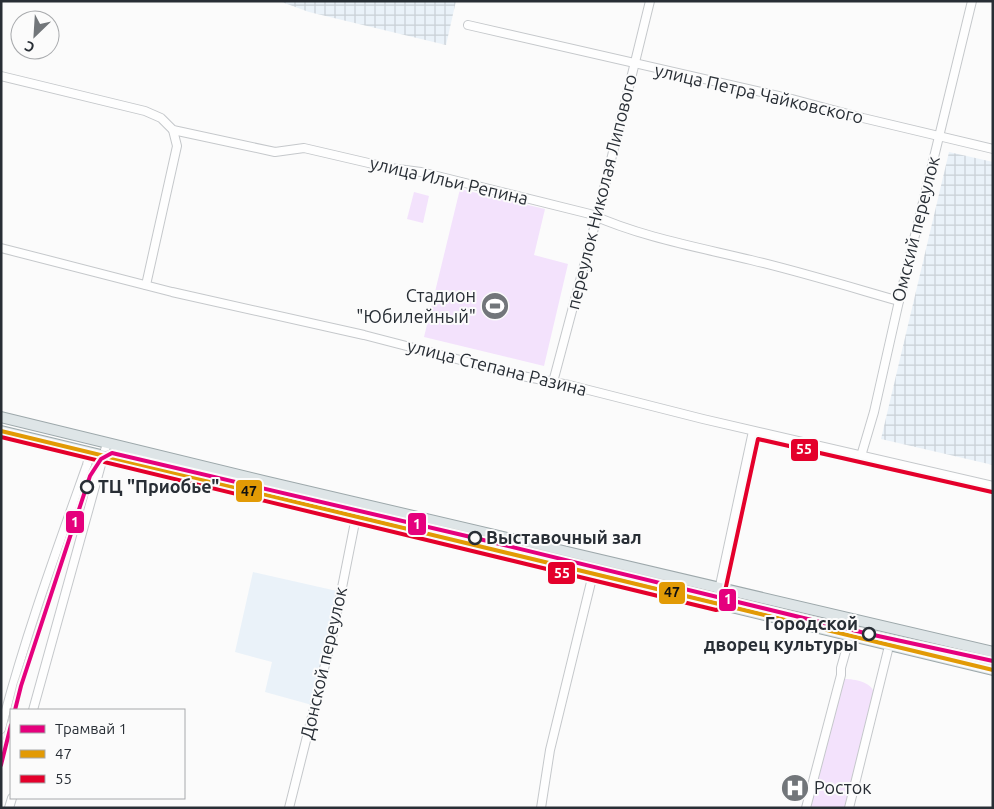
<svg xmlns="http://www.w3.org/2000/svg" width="994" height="809" font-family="Ubuntu,sans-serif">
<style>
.built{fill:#eaf2f9}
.industrial{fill:url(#industrial-grid)}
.park{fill:#f3e2fc}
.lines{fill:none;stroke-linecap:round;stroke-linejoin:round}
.minor-casing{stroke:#c5c8cb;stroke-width:10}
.major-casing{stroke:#9da8ab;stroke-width:12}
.minor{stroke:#fefefe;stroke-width:8}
.major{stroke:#dee5e7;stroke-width:10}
.tram{stroke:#d3d3d4;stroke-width:1}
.bus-1-casing{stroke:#fbfbfb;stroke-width:8}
.bus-2-casing{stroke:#fbfbfb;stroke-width:8}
.bus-1{stroke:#e29a05;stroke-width:4}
.bus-2{stroke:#e4002b;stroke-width:4}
.tram-1-casing{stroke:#fbfbfb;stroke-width:8}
.tram-1{stroke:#e5007d;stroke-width:4}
.stop-dot{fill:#fbfbfb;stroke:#282e35;stroke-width:2.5}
.labels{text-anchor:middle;stroke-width:4;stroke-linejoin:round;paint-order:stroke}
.street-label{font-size:18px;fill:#282e35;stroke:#fbfbfb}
.poi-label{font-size:18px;fill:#282e35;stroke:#fbfbfb;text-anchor:end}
.stop-label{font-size:18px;font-weight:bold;fill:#282e35;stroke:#fbfbfb;text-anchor:start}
.line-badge{stroke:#fbfbfb;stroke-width:2}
.badge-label{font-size:14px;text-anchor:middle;font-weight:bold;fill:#fff}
.pale-badge-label{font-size:14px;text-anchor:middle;font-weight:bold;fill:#111}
</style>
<defs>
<pattern id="industrial-grid" width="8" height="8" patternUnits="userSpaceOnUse" patternTransform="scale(1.25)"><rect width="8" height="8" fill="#eaf2f9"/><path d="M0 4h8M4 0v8" fill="none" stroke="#c9d0d6"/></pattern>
</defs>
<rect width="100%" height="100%" fill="#fbfbfb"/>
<polygon class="built" points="253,572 337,591 312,705 265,692 272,662 235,652"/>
<g class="industrial">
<polygon points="279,1 456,1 446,45 309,12"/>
<polygon points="949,152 993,162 993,465 881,439"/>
</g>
<g class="park">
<polygon points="460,189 545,209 534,255 568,264 544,366 424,337"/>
<polygon points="414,192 429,196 423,223 407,219"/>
<path d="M845,679C855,679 870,682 874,692L846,808H811L840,684Z"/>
</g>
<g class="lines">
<defs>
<g id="minor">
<polyline points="468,25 792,99 863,118 993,149"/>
<path d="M1,76L145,111L161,118L173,130L275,152L304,148L390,168L421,172L590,214C641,237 697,247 751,260C801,272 850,287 899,301"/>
<polyline points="1,248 172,292 364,335 522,376 569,385 703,419 993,486"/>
<polyline points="146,285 177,146 173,130"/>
<polyline points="553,382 597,217 650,1"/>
<polyline points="861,456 874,412 899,301 972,1"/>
<polyline points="716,604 753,431"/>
<polyline points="33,710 107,443"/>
<path d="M1,729C24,639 56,552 87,465L90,452"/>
<polyline points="9,808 12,798"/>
<polyline points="289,808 333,633 356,517"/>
<polyline points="541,808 550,750 593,574"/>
<polyline points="806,808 841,675 841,668 850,636"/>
<polyline points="849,808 889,646"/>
</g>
<g id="major">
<polyline points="1,417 264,481 993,652"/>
<polyline points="1,431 993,670"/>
</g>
</defs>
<use href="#minor" class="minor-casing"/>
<use href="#major" class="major-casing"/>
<use href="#minor" class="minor"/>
<use href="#major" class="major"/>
<path class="tram" d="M1,750L17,684L87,475C93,462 97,453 111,450L475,534L869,630L993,657"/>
<defs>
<polyline id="bus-1" points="1,431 993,670"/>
<polyline id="bus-2" points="1,437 716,610 720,609 722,605 758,439 992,492"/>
</defs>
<use href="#bus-1" class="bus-1-casing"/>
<use href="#bus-2" class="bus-2-casing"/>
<use href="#bus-1" class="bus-1"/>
<use href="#bus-2" class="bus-2"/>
<defs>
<g id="tram-1">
<polyline points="15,710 21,686 90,476 101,459 112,453 475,538 869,634 993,661"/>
<polyline points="1,765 11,725"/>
</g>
</defs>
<use href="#tram-1" class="tram-1-casing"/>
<use href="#tram-1" class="tram-1"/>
</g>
<defs>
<symbol id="stadium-disc" viewBox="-11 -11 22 22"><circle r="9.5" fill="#72767a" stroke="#fbfbfb"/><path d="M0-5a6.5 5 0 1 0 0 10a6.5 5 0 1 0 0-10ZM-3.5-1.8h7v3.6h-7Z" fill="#fff"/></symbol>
<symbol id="hospital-disc" viewBox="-11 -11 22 22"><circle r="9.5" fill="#72767a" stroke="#fbfbfb"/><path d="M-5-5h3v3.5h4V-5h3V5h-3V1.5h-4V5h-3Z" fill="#fff"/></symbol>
</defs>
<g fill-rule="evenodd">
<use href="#stadium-disc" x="479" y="290" width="32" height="32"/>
<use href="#hospital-disc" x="779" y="772" width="32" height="32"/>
</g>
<g class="stop-dot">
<circle cx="87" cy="487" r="6"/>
<circle cx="475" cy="538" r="6"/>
<circle cx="869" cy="634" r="6"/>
</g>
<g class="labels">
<g class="street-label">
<text transform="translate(759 94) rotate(13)" y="6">улица Петра Чайковского</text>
<text transform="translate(449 181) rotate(13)" y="6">улица Ильи Репина</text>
<text transform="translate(602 192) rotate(-76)" y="6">переулок Николая Липового</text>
<text transform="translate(916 229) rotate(-76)" y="6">Омский переулок</text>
<text transform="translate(497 368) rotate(14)" y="6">улица Степана Разина</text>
<text transform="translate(324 663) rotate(-77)" y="6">Донской переулок</text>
</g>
<g class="poi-label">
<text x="476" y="302">Стадион<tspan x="476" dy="21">"Юбилейный"</tspan></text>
<text x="814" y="794" text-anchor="start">Росток</text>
</g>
<g class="stop-label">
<text x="98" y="493">ТЦ "Приобье"</text>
<text x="486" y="544">Выставочный зал</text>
<text x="858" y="630" text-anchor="end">Городской<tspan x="858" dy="21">дворец культуры</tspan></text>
</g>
</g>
<g class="line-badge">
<rect x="790" y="438" width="29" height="24" rx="5" fill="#e4002b"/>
<rect x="235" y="479" width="28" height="24" rx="5" fill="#e29a05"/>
<rect x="65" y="510" width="20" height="24" rx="5" fill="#e5007d"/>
<rect x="407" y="512" width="20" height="24" rx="5" fill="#e5007d"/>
<rect x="547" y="561" width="29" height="24" rx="5" fill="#e4002b"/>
<rect x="658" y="581" width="28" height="24" rx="5" fill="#e29a05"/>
<rect x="718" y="588" width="19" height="24" rx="5" fill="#e5007d"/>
</g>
<g class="badge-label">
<text x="804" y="454">55</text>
<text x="75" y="527">1</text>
<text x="417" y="529">1</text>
<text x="562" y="578">55</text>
<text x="728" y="604">1</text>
</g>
<g class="pale-badge-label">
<text x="249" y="496">47</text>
<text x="672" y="597">47</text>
</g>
<rect width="994" height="809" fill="none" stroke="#282e35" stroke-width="5"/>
<rect x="10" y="709" width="175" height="90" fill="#fbfbfb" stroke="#a7a9ac"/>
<rect x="20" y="725" width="25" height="8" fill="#e5007d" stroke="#a7a9ac"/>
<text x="55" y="734" font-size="15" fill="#282e35">Трамвай 1</text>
<rect x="20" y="750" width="25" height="8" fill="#e29a05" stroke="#a7a9ac"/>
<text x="55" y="759" font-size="15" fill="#282e35">47</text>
<rect x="20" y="775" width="25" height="8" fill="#e4002b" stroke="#a7a9ac"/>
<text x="55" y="784" font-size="15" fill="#282e35">55</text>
<g transform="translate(35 35) rotate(205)"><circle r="24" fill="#fbfbfb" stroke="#a7a9ac"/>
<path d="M0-4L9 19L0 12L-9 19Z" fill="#72767a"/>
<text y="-8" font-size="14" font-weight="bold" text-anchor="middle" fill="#282e35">С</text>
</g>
</svg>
